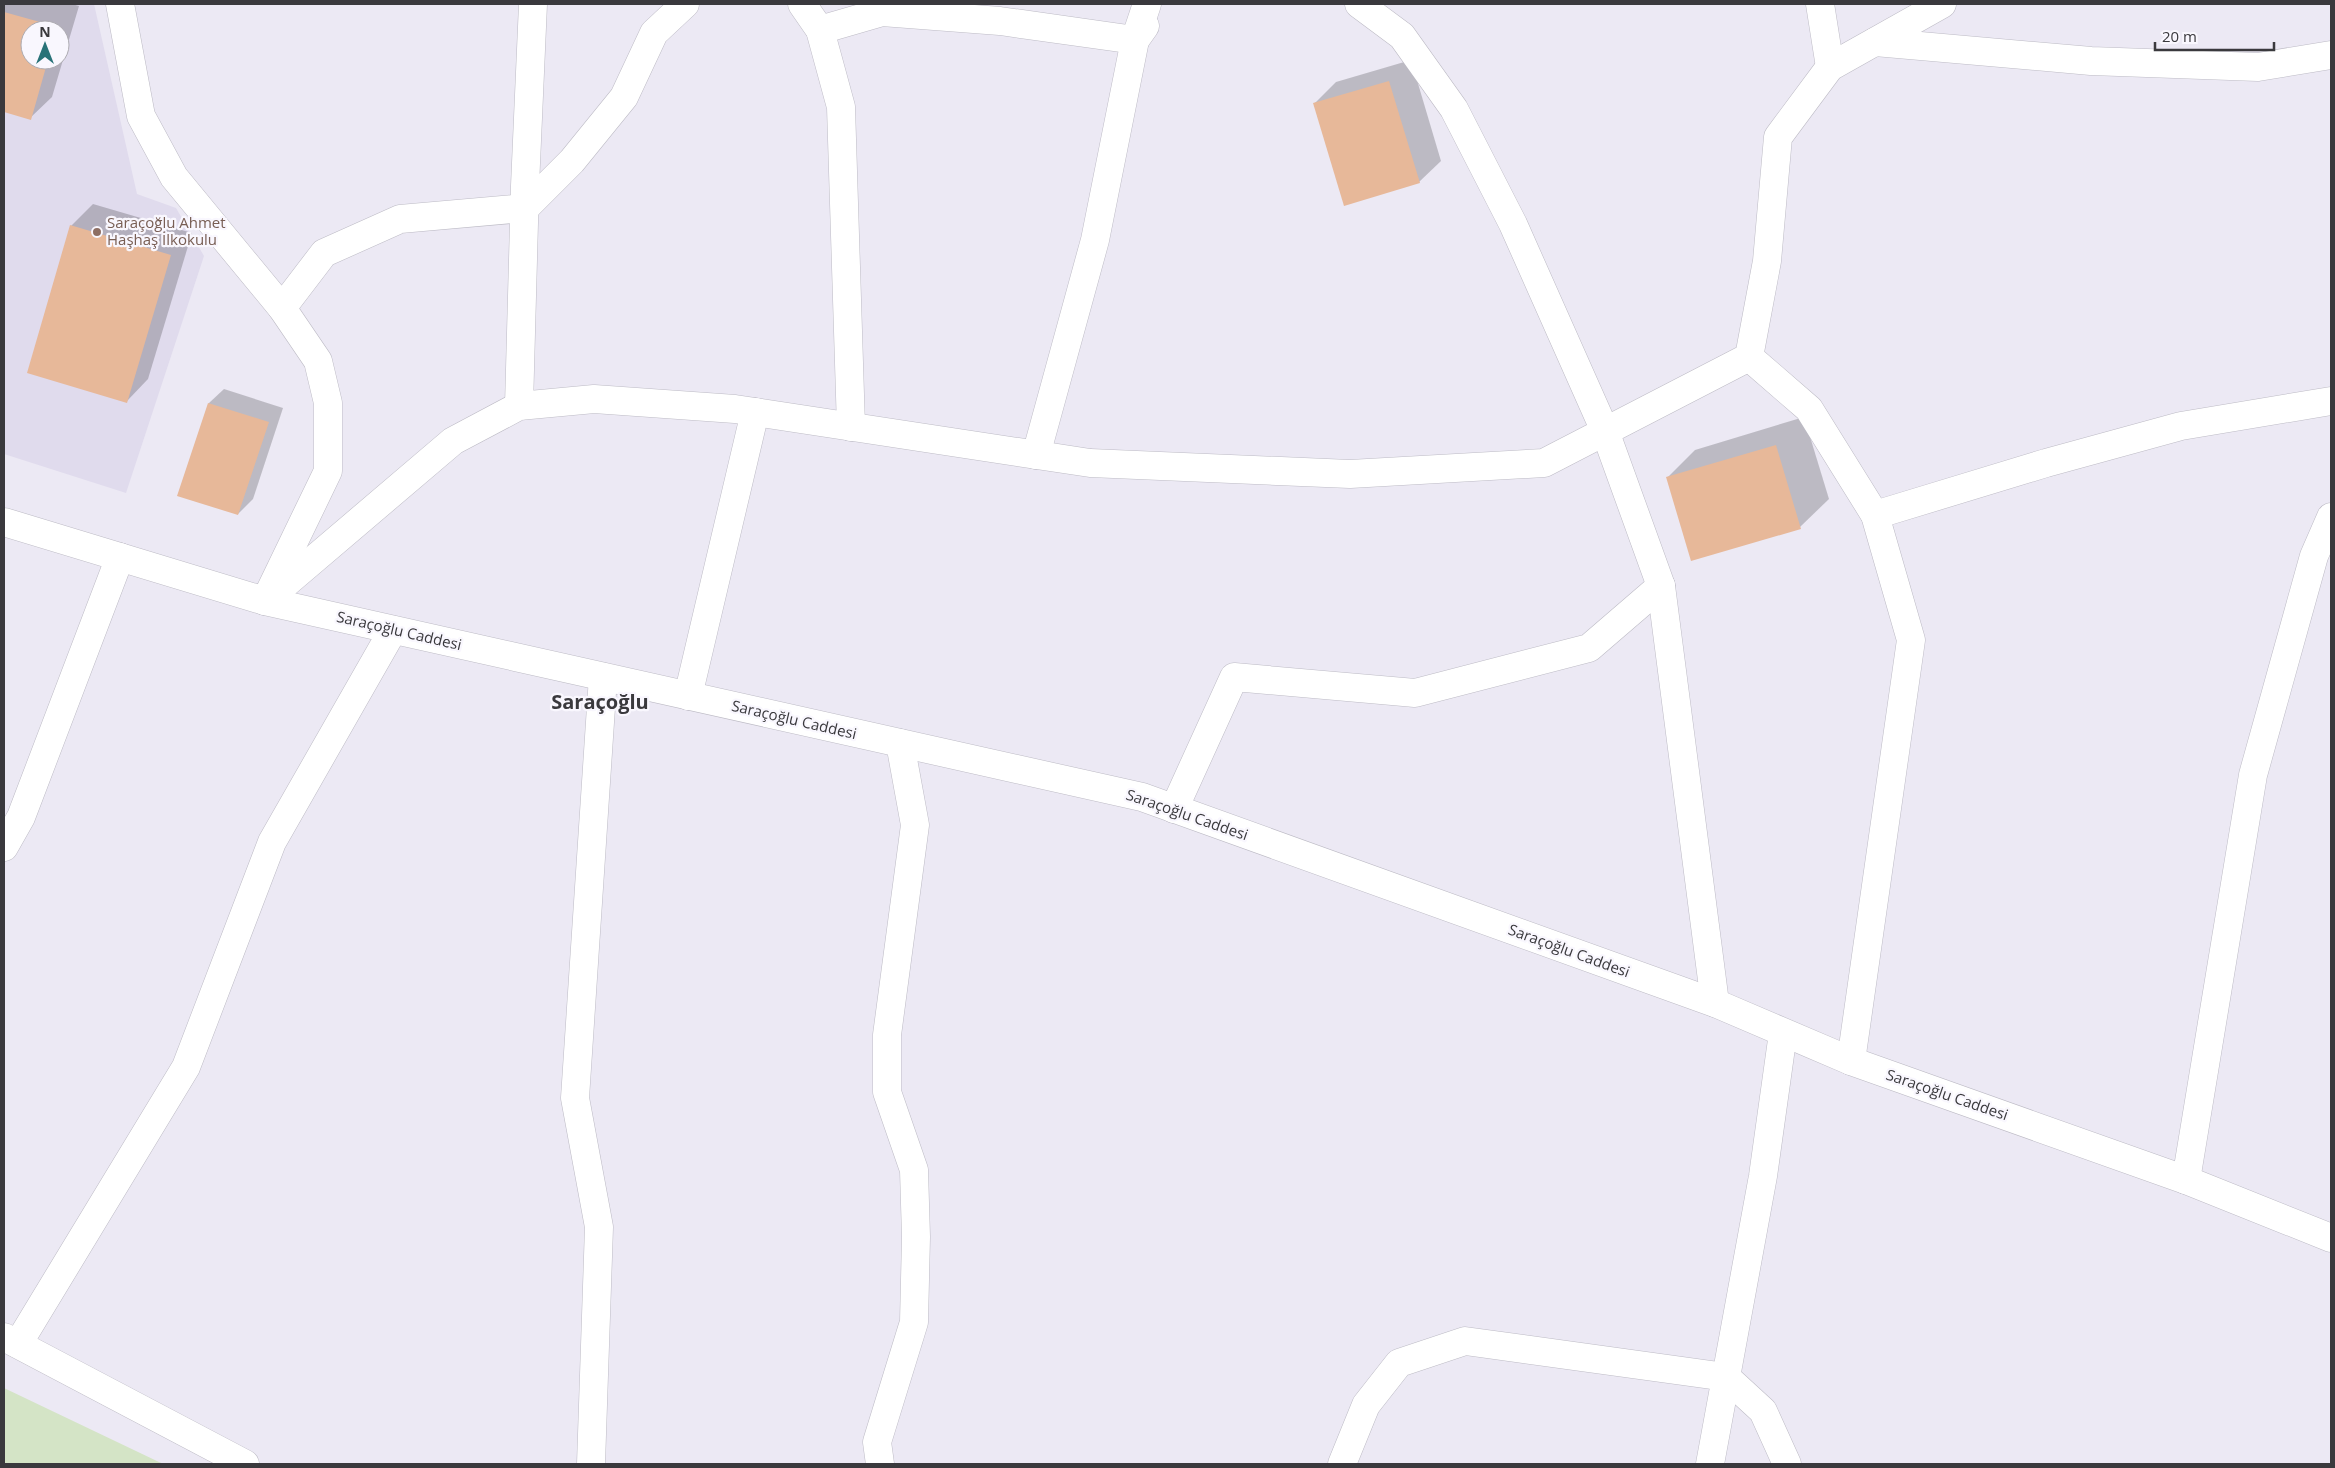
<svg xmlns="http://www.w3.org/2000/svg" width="2335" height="1468" font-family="'Open Sans',sans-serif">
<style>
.built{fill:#e0dbed;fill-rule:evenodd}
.green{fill:#d4e4c6}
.shadow{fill:#0003;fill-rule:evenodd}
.building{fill:#e7b899}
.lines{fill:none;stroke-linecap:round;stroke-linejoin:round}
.minor-casing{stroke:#bdbbc5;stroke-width:29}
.tertiary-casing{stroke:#bdbbc5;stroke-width:29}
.minor{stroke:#fff;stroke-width:28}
.tertiary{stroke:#fff;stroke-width:28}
.education-dot{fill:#8d6e63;stroke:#f9f7fe;stroke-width:2}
.labels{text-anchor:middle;stroke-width:4.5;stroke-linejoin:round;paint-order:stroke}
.education-label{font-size:15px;fill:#785e54;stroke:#f9f7fe;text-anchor:start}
.street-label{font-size:15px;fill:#3a393d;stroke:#f9f7fe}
.district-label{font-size:20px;font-weight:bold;fill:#3a393d;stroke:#f9f7fe}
</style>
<rect width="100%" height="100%" fill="#ece9f4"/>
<path class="built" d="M4,4H94L137,194L176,208L204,256L126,493L4,454ZM30,30H60V60H30Z"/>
<polygon class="green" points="4,1388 159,1462 164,1464 4,1464"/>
<g class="shadow">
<path d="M4,4H72L79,6L52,97L30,118L4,111ZM30,30H60V60H30Z"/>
<polygon points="1411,60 1441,161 1419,182 1314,104 1336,82"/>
<polygon points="93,204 192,233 148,379 127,401 71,226"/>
<polygon points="224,389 283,408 253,499 238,514 179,495 209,403"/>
<polygon points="1804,417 1829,499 1800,527 1667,478 1695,450"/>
</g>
<g class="building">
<polygon points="4,12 58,27 57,30 30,30 30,60 48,60 31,120 4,112"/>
<polygon points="1389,81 1420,183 1344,206 1313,103"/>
<polygon points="70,225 171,255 127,403 27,373"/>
<polygon points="208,403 269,422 238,515 177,496"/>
<polygon points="1776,445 1801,529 1691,561 1666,477"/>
</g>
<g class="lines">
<defs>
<g id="minor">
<polyline points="802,4 820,30 841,107 851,427"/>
<polyline points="1359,4 1402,36 1454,109 1513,224 1605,431 1661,586 1715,1003"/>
<polyline points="1820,4 1830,67"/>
<polyline points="820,30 882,12 1000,21 1135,40 1145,26"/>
<polyline points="1875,42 2091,61 2258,67 2331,55"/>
<polyline points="282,308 324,253 400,219 525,208 572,161 624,97 654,33 685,4"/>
<polyline points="1749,357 1809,409 1875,515 1911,640 1851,1061"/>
<polyline points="519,406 525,186 533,4"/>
<polyline points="1036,455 1095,240 1135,40 1147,4"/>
<polyline points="1875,515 2046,463 2181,426 2331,401"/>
<polyline points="688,696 755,412"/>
<polyline points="1174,809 1234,677 1415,693 1589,648 1661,586"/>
<polyline points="4,847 21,817 120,557"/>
<polyline points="2186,1180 2253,775 2314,556 2331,517"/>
<polyline points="4,1337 245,1464"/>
<polyline points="18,1344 186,1067 272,842 393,630"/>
<polyline points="591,1464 599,1227 575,1098 603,677"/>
<polyline points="880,1464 877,1442 914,1322 916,1237 914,1170 887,1092 887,1035 915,825 900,743"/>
<polyline points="1342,1464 1366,1405 1399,1363 1465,1341 1726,1377 1763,1411 1787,1464"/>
<polyline points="1710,1464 1763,1176 1783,1033"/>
</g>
<g id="tertiary">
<polyline points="120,4 141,116 174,177 282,308 318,361 328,403 328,471 270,591"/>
<polyline points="4,522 265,601 1142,797 1715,1003 1851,1061 2186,1180 2331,1238"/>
<polyline points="265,601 453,441 519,406 594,399 735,409 1090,463 1350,474 1544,463 1749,357 1767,261 1778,137 1830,67 1942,4"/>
</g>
</defs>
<use href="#minor" class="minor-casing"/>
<use href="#tertiary" class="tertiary-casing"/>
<use href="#minor" class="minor"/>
<use href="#tertiary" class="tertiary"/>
</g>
<circle class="education-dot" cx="97" cy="232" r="5"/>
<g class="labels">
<g class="education-label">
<text x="107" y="228">Saraçoğlu Ahmet<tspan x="107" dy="17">Haşhaş İlkokulu</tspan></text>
</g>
<g class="street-label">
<text transform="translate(399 631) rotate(13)" y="5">Saraçoğlu Caddesi</text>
<text transform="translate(794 720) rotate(13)" y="5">Saraçoğlu Caddesi</text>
<text transform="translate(1187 815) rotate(19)" y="5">Saraçoğlu Caddesi</text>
<text transform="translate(1569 951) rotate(20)" y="5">Saraçoğlu Caddesi</text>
<text transform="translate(1947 1095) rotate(19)" y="5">Saraçoğlu Caddesi</text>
</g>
<g class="district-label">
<text x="600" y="709">Saraçoğlu</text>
</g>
</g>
<rect width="2335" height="1468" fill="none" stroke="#3a393d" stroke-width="10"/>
<g transform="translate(45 45)"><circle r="24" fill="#f9f7fe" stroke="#adabb1"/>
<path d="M0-4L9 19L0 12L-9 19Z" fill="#287278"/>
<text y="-8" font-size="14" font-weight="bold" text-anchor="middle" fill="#3a393d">N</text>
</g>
<path d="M2155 42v8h119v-8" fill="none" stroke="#3a393d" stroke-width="2.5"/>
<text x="2162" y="42" font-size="15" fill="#3a393d" stroke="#f9f7fe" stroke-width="4" paint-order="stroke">20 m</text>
</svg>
